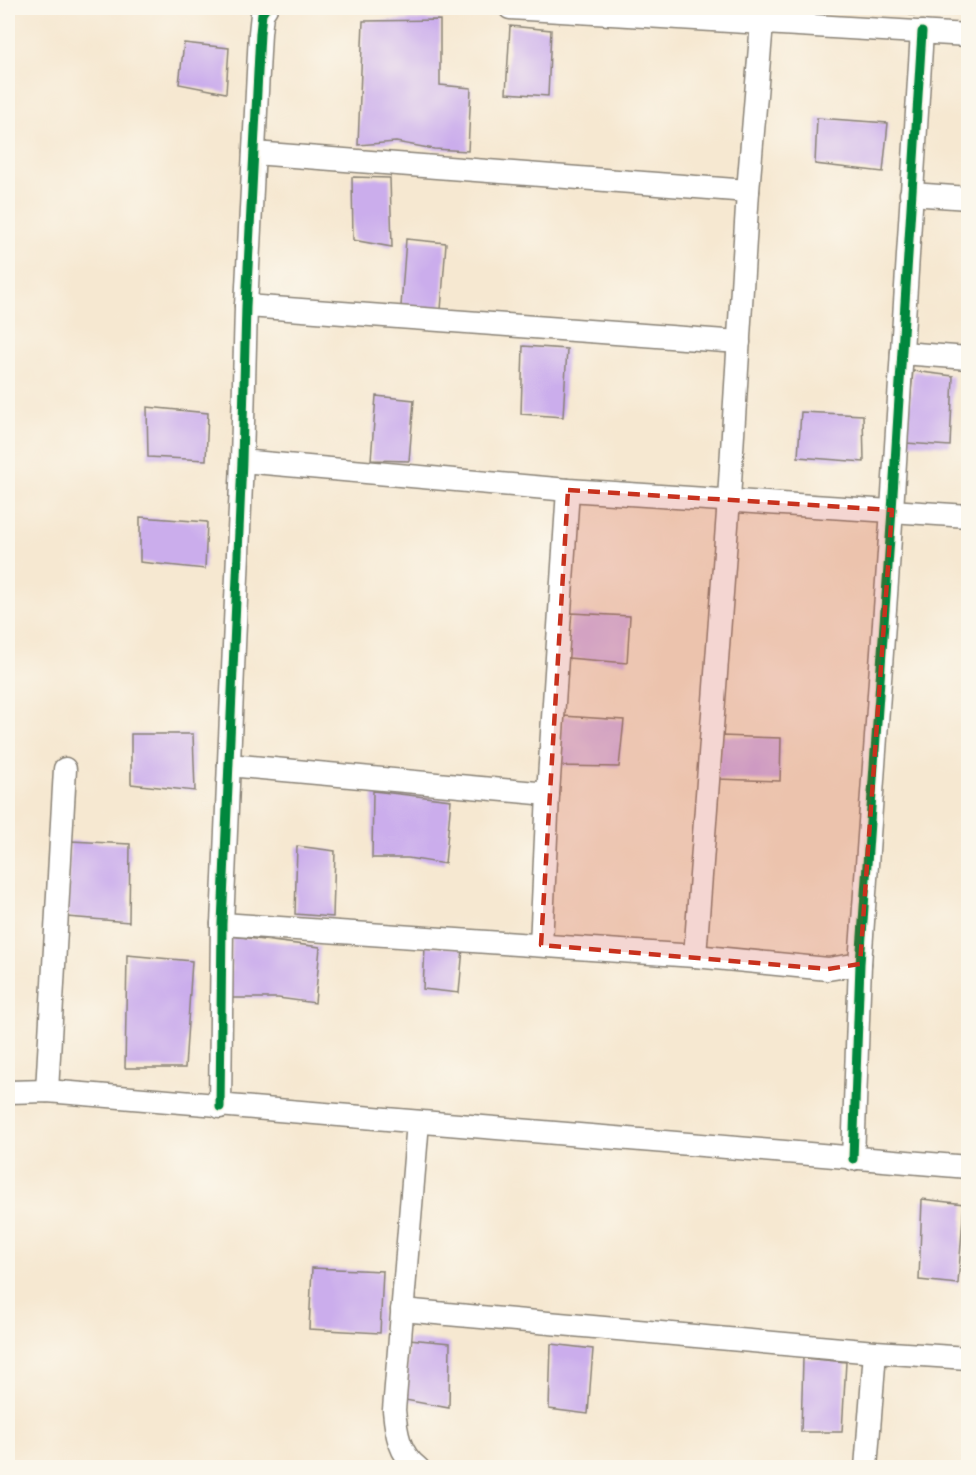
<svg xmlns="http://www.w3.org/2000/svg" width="976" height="1475" font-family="'Architects Daughter',sans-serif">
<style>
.building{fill:#cbadec}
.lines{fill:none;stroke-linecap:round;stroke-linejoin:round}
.minor-casing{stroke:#898276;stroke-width:25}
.minor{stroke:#fff;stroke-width:22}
.cycleway-casing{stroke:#fbf7ec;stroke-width:13}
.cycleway{stroke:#00873e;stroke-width:9}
.marked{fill:#c8321e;fill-opacity:0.2;stroke:#c8321e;stroke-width:4.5;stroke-dasharray:12 8;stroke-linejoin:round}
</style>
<rect width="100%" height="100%" fill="#fbf7ec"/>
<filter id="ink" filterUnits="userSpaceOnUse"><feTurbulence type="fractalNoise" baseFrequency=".0167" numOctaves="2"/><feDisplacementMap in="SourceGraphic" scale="12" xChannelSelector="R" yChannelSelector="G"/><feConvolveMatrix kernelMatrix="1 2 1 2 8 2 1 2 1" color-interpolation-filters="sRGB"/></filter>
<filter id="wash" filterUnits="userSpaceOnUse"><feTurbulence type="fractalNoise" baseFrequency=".008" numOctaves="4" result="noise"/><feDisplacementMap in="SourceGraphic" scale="24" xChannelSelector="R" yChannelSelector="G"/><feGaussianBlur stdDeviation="1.35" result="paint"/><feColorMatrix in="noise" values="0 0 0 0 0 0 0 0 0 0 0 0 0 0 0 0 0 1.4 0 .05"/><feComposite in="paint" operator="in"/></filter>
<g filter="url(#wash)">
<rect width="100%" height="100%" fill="#f6e8d1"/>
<g id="blocks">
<g class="building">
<polygon points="911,8 968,8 968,14 910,15"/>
<polygon points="440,20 440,85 471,88 468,151 434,149 396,142 358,145 363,21"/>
<polygon points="510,26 551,30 548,96 506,93"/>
<polygon points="184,43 229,48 226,93 179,84"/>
<polygon points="817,118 888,123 883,172 815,164"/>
<polygon points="352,177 390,178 392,247 353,240"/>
<polygon points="406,239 446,243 441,310 401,306"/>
<polygon points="523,346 567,349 563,417 521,414"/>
<polygon points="913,371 953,376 950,446 906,443"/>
<polygon points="376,396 414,400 409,461 371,460"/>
<polygon points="147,407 208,413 206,460 148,457"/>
<polygon points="801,412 863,415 864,462 798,457"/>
<polygon points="140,517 207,522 205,569 140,562"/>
<polygon points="571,613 630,616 627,663 568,658"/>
<polygon points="563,716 624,720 619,767 558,766"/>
<polygon points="131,734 193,734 195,791 131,784"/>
<polygon points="721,736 781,738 780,781 717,779"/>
<polygon points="373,791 451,800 445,864 408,858 372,858"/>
<polygon points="70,841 130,844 129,922 67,917"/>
<polygon points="297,846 335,851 333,917 295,914"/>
<polygon points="232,936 320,947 315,1003 278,998 230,998"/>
<polygon points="425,946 463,948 459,993 423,989"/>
<polygon points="127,955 192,961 185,1068 125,1068"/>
<polygon points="922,1199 964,1204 958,1284 919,1280"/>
<polygon points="312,1268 383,1271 380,1333 309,1329"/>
<polygon points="409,1339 450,1343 449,1408 405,1400"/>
<polygon points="551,1344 593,1349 588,1414 549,1409"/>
<polygon points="803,1358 846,1362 842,1432 801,1432"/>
<polygon points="874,1464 896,1466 896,1467 874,1467"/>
</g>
</g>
</g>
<g filter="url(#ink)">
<use href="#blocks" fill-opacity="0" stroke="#898276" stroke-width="1.5"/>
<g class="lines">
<defs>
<g id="minor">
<polyline points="510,8 968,35"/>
<polyline points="254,153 748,191"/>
<polyline points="911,194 968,198"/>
<polyline points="246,306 739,342"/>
<polyline points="902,353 968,358"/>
<polyline points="242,461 568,490 968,516"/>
<polyline points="229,765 548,794"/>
<polyline points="222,924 695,956 828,969 860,964"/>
<polyline points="541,945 548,794 568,490"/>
<polyline points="695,956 729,499 748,191 762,23"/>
<polyline points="47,1091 65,769"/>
<polyline points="8,1092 47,1091 968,1167"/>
<polyline points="220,1107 222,924 242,461 246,306 260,33 262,14 266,8"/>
<path d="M418,1122L394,1410C396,1432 399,1454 418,1468"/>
<polyline points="853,1159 860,964 892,510 922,32"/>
<polyline points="402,1310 875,1352 968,1358"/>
<polyline points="866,1468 875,1352"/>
</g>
</defs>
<use href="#minor" class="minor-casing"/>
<use href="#minor" class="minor"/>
<defs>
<g id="cycleway">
<polyline points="220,1107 222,924 242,461 246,306 260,33 262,14 266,8"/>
<polyline points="853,1159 860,964 892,510 922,32"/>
</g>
</defs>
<use href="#cycleway" class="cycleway-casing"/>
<use href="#cycleway" class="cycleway"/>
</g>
</g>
<path class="marked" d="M568,490L892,510L860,964L828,969L541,945Z"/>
<rect width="976" height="1475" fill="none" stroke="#fbf7ec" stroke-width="30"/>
</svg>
